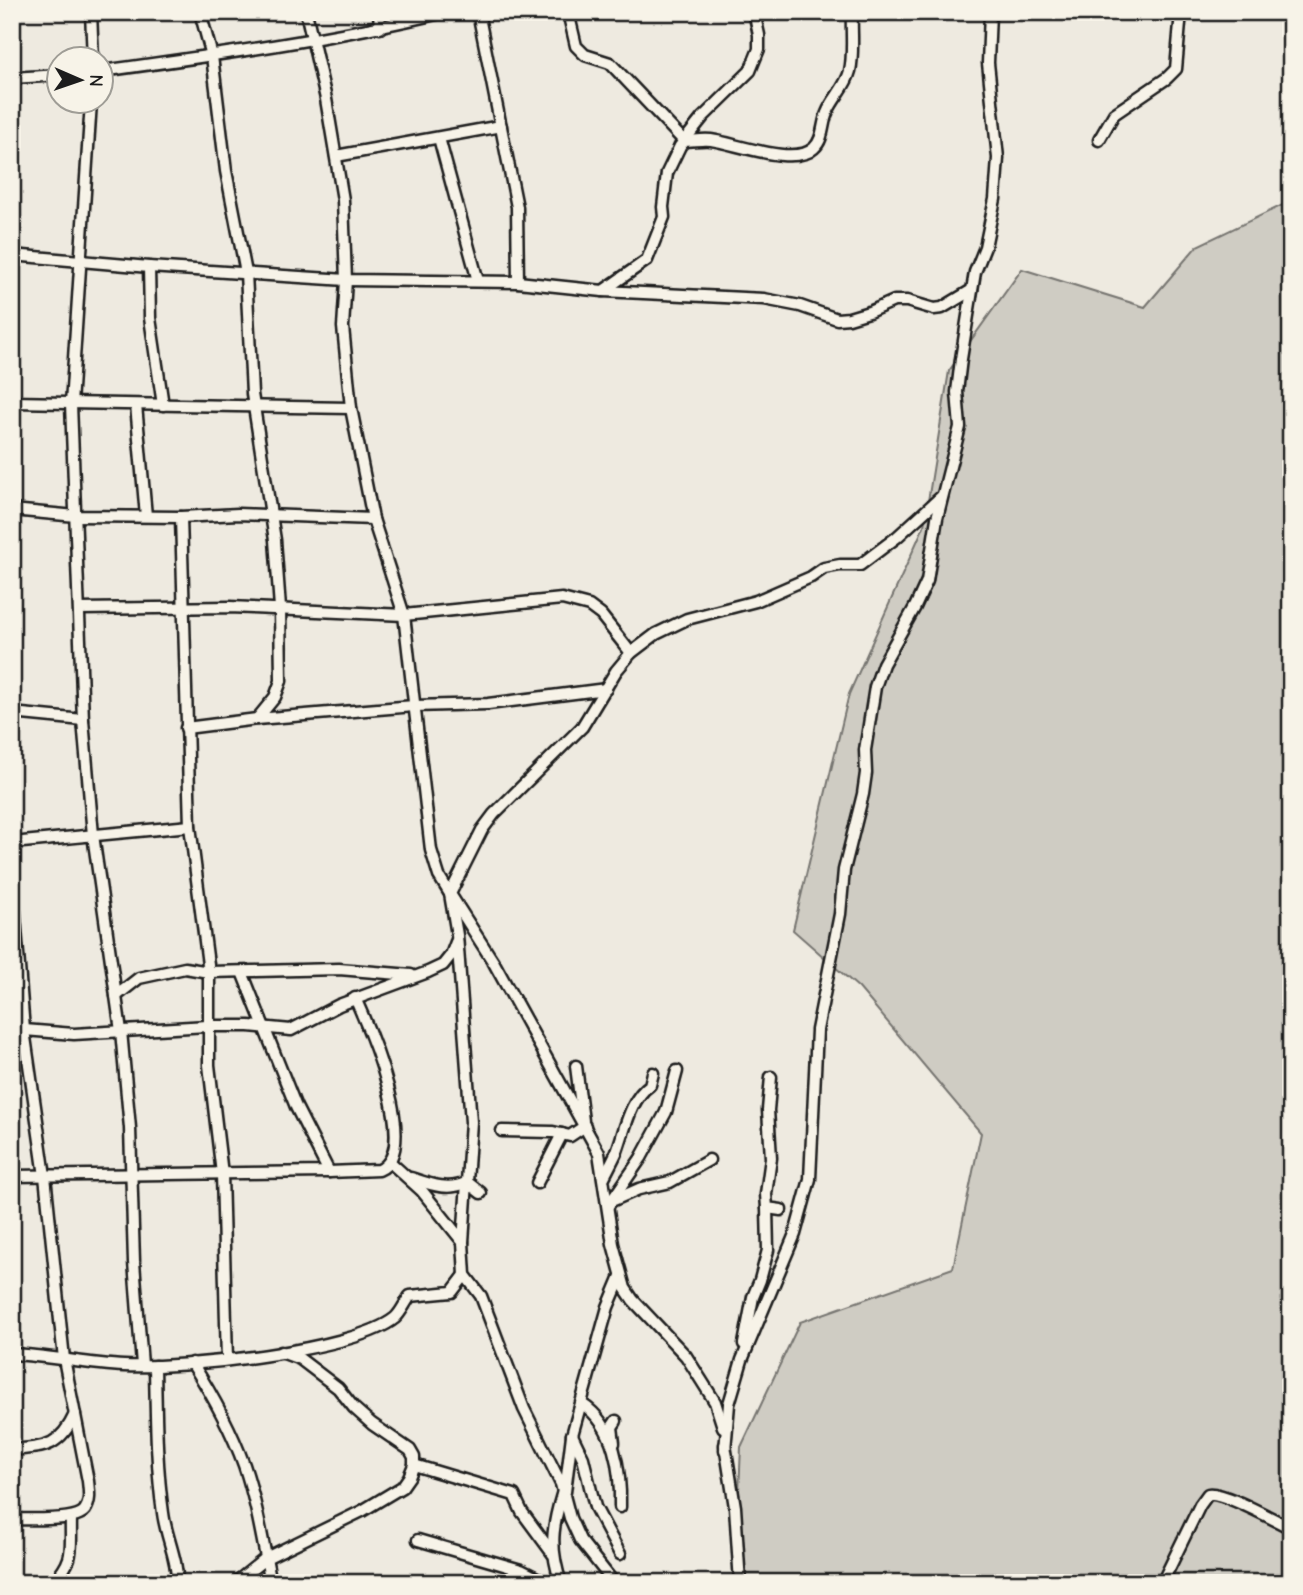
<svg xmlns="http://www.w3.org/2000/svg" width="1303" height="1595" font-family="'Comic Neue',sans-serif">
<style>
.green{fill:#cfccc3;stroke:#767470;stroke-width:2}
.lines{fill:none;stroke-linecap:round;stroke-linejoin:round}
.minor-casing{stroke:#1c1c1c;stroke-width:15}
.minor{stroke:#f7f3e8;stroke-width:10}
</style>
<rect width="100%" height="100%" fill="#eeeae0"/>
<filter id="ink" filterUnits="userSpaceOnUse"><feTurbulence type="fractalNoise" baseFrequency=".0143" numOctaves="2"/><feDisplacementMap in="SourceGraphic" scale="14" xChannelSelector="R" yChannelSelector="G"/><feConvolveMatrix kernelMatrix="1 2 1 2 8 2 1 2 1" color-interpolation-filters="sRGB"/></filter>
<g filter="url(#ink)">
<polygon class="green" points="1291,201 1291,1583 735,1583 741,1447 800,1322 953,1268 981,1133 859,988 793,930 849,694 924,526 949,371 1022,269 1145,307 1197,246"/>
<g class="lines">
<defs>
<g id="minor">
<polyline points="91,12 93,60"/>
<polyline points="200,12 212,56 226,171 246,273 252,394 275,540 280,608 281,681 275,697 257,719"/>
<polyline points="306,12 326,99 343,200 346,280 343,327 351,408 373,519 404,615 431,850 439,876 450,894 457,935 471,1122 463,1242 465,1275 481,1296 524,1409 561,1484 570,1518 580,1540 614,1583"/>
<polyline points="379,12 380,28"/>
<polyline points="478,12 517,207 518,282"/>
<path d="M568,12L576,46L585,55L610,63L684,141C693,141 702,139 711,140C735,143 794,167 814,148C824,139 822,124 827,113C833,98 846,87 850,71C854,53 851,31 852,12"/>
<path d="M102,71C217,55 332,39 445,12"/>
<polyline points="12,78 60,75"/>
<polyline points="91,102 71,404 83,720 93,835 121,1031 130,1128 134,1262 142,1365"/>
<polyline points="439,138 478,281"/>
<polyline points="1099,140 1114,114 1167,78 1176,69 1181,12"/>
<polyline points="336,156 501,126"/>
<polyline points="12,255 149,267 346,280 518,282 603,291 764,299 800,306 837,319 849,318 869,312 894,301 907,301 934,309 942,308 972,290"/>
<polyline points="149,267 150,318 163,405"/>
<polyline points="603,291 647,260 664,217 663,207 667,173 680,146 703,117 750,71 759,49 759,35 754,12"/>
<polyline points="12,402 351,408"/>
<polyline points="136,405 146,516"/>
<polyline points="12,510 76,516 181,517 238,514 373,519"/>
<polyline points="181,517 190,826 209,972 209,1065 222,1174 227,1360"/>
<polyline points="80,609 230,607 404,615 562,599 589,606 601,615 631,653"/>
<polyline points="12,713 83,720"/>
<polyline points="186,728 257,719 414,706 488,704 606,689"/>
<polyline points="12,843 190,826"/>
<path d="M12,877L24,1030L45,1176L64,1359L88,1481C89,1491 91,1501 85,1510C76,1522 28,1519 12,1519"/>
<polyline points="242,972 296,1107 329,1172"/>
<polyline points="116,996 139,978 185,968 209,972 339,969 411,975"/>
<polyline points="12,1029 74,1034 207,1026 249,1026 291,1030 339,1005 428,972 443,965 451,955 456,942"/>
<polyline points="576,1066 583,1121"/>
<polyline points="771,1077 768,1110 771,1158 766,1194 767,1208 781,1210"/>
<polyline points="502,1131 553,1132 570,1136 585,1126"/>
<polyline points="390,1162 422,1191 463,1242"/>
<path d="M12,1176L329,1172L379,1170C422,1151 369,1029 355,998"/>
<path d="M604,1177C608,1169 613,1160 617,1151C625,1130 630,1099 650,1085L653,1073"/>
<path d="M411,1178C429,1184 449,1192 467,1182L481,1193"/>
<polyline points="537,1183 562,1134"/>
<polyline points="614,1200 639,1189 670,1182 709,1160"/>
<polyline points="608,1206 641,1158 666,1112 677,1071"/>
<polyline points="744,1344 753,1297 760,1280 768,1250 767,1208"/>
<path d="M12,1354C50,1356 86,1364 124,1366C179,1369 354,1351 395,1318C401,1313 405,1303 410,1296L452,1292L465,1275"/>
<path d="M192,1363C213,1396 231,1429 244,1465C257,1503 263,1544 271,1583"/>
<path d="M155,1366C156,1415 156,1464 163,1513C166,1537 178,1560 177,1583"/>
<path d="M582,1404C615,1425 621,1471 620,1507"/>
<polyline points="723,1427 715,1402 686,1356 633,1300 625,1288 613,1244 599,1153 494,963 450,894 482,830 494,814 582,727 616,671 631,653 656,634 687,619 756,601 811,577 824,568 840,565 860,565 897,537 942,496"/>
<polyline points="572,1435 583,1458 595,1507 620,1554"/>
<polyline points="614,1443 612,1427 616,1421"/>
<polyline points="725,1445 735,1507 740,1583"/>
<path d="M12,1450C45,1447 60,1447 75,1414"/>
<polyline points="725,1450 729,1404 742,1360 795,1234 810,1179 817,1030 840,914 844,870 863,794 866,773 865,750 875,687 883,664 915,607 927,581 937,518 960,427 957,392 961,359 975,272 985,247 995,199 998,158 988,63 990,12"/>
<polyline points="414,1465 514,1495 522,1512 553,1554"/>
<polyline points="565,1492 572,1435 608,1307 621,1276"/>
<polyline points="418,1540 521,1570 547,1583"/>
<path d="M53,1583C76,1558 70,1550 71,1518"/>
<polyline points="235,1583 266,1558 362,1511 402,1487 409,1477 414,1465 414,1457 410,1450 372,1424 354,1408 338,1388 300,1359 281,1352"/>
<path d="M561,1583C549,1547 552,1527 563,1491"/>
<path d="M1162,1583L1200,1505L1208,1494C1223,1491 1274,1520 1291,1528"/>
</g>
</defs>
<use href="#minor" class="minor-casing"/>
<use href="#minor" class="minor"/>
</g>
</g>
<rect width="1303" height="1595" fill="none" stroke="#f7f3e8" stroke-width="42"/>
<rect x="21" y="21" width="1261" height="1553" fill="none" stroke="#1c1c1c" stroke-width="2.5" filter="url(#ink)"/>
<g transform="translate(80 80) rotate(92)"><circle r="33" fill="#f7f3e8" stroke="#9f9d96" stroke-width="2"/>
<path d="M0-5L12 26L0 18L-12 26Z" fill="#1c1c1c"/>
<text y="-10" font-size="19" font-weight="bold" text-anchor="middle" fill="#1c1c1c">N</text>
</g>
</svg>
